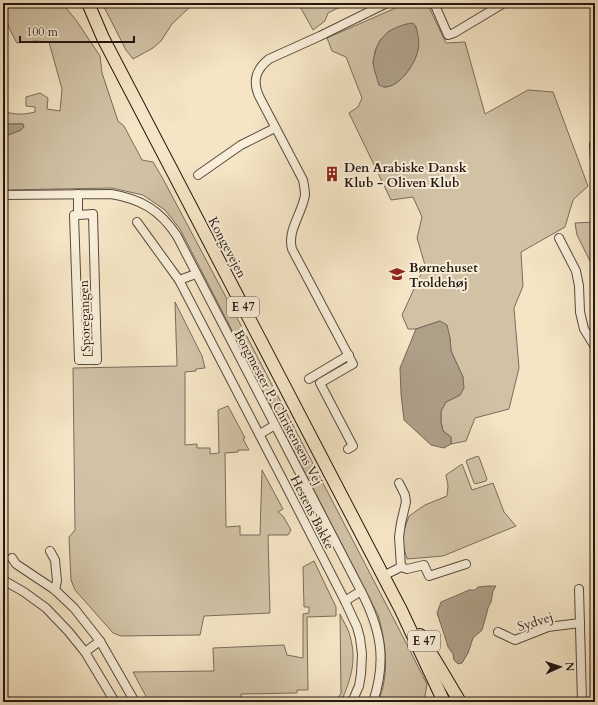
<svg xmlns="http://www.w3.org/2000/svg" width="598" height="705" font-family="Cardo,serif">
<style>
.green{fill:#d1c2a6;stroke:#7a6c5c;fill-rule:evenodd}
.water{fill:#ae9f88;stroke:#776858}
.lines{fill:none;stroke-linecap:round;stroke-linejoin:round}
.minor-casing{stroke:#584a3e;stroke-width:10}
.primary-casing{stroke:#241611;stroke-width:14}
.minor{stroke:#f8eed9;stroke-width:8}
.primary{stroke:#f5e5c5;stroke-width:12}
.labels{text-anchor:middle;stroke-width:4;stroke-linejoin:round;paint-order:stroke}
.shield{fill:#f8eed9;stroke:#64574d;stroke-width:1}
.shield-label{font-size:12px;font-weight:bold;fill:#241611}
.poi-label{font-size:13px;font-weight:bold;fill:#241611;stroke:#f8eed9;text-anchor:start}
.street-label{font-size:13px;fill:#241611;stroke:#f8eed9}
</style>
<rect width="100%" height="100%" fill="#f5e5c5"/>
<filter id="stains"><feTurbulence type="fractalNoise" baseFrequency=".005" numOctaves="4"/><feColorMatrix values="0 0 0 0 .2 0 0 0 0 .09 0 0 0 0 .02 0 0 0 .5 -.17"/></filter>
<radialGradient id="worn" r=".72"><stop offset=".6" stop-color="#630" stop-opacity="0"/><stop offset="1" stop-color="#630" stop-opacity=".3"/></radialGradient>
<g class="green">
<path d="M3,3H62L76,20L100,56L102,73L118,121L124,126L142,160L153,162L163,179L244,331L402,635L427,684L424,702H378C390,674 386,643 378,615L180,229L165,210L143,195L112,188L3,190V137L21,130L24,127L23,124H3V111C15,115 23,115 35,112V107L26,106V97L40,93L48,98L47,109L60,111L62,89L49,42L35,41L17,43C10,30 3,18 3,3Z"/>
<polygon points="102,3 194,3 172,24 161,41 153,48 133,59 126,50"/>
<polygon points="298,3 348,3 328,13 325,21 313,30"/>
<path d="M407,3H427L446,43L465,42L485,114L528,90L553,92L588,186L573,200L565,227L521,252L523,286L514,308L519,368L509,409L475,418L466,441L451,444V437L443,431L441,422V411L446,402L460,395L463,377L451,351L450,338L440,321L416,329H408L402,315L425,265L417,238L422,217L413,197L391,200L349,113L358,107L362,98L346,57L332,51L327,38ZM407,24L416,26C417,34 419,41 418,48C417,62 400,87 385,87C383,87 380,85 379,85L373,63L375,51L380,40L389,31Z"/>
<polygon points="595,222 595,271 577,235 575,223"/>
<polygon points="175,302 202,356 205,368 196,369 196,371 185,372 185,445 197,444 197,448 210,448 210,454 219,453 218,410 228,406 245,438 243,439 249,450 238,450 238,452 225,453 226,527 240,526 240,535 260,535 262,470 283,509 278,512 283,516 291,530 288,535 268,535 270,613 204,616 200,635 121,636 113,633 75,590 71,580 69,537 75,530 73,368 177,366"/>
<polygon points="478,456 479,457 487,479 486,481 475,484 474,483 466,461 467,460"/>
<polygon points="462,464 472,490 493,483 504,512 516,526 443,556 407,559 403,545 402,536 409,516 425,505 447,496 448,486 446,475"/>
<polygon points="314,561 336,607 336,616 307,617 308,690 297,690 297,693 241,694 241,702 149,702 133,672 214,671 213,648 284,645 287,655 303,658 303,614 309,613 309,607 304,607 303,567"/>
<path d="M340,614C343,621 348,628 350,636C357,661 351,679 341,702H336L341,693Z"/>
</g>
<g class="water">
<path d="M413,23C418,29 420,42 418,50C415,64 400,87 384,87C383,87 380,85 379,85C377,78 374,70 373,63C373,60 374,57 375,54C378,35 395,25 413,23Z"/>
<polygon points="3,124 23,124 24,127 21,130 3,137"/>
<polygon points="440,321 447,325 450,338 451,351 463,377 464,388 460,395 446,402 441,411 441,422 443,431 451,437 451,444 444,448 431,445 404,420 401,394 400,368 416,329"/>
<polygon points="488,586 496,586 493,591 491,602 488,608 486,616 482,630 473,638 468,653 462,663 458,664 454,660 453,654 448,647 446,640 437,613 441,602 460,594 469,590 475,590 478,587"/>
</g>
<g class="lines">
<defs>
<g id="minor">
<polyline points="434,3 448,35 454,33 504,3"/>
<polyline points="595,144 594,144 595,162"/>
<polyline points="198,175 241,145 275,128"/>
<polyline points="78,194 78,215 74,215 79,360 97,360 93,214 78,215"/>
<path d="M3,195L111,194C141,199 160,210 177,236L361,591C381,630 387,660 373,702"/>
<polyline points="137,222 179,280 285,484 345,601 357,627 360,638 362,654 361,674 359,686 352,702"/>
<polyline points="559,238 576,271 579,286 580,312 584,329 595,347"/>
<polyline points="179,280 196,274"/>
<polyline points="309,379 349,355"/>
<polyline points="260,434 275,425"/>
<path d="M348,449L353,446L320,383L353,364L292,249C287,230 302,214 305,195C305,190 304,185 303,180L260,98C252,82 255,70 269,59L320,36L387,3"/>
<polyline points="399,483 405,495 406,502 401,523 399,537 401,567"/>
<polyline points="50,551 55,560 57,581 55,590"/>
<polyline points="12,558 16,564 55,590 74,608 100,641 135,702"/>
<polyline points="383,576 401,567 407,569 424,565 429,576 466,564"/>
<polyline points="3,580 24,592 46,608 68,631 85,652 115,702"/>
<polyline points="579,589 582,702"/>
<polyline points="345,601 361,591"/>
<polyline points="498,632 515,640 548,627 580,623"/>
<polyline points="85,652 100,641"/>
</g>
<g id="primary">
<polyline points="88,3 103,38 401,610 444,702"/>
<polyline points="420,635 444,675 460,702"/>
</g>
</defs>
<use href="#minor" class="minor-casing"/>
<use href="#primary" class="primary-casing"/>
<use href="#minor" class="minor"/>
<use href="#primary" class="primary"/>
</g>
<defs>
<symbol id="building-bare" viewBox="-9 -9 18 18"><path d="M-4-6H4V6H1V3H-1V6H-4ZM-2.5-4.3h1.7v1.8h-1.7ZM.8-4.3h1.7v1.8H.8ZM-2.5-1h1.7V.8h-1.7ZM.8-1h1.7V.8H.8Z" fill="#8f2418" stroke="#f8eed9" stroke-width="2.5" paint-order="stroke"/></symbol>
<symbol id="school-bare" viewBox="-9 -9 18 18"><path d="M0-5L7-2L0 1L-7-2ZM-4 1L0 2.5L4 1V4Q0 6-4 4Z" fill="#8f2418" stroke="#f8eed9" stroke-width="2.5" paint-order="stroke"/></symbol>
</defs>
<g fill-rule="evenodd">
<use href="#building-bare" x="321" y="163" width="22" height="22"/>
<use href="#school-bare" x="386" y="263" width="22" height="22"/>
</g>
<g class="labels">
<g class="shield">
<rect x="227" y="297" width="32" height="20" rx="3"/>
<rect x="408" y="631" width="32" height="20" rx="3"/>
</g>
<g class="shield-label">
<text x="243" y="311">E 47</text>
<text x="424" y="645">E 47</text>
</g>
<g class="poi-label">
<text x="344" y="172">Den Arabiske Dansk<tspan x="344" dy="15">Klub - Oliven Klub</tspan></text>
<text x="409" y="272">Børnehuset<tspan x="409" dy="15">Troldehøj</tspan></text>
</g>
<g class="street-label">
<text transform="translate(228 247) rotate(62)" y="5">Kongevejen</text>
<text transform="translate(84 316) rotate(-92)" y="5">Sporegangen</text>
<text transform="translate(279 407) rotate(62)" y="5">Borgmester P. Christensens Vej</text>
<text transform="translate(313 512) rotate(63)" y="5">Hestens Bakke</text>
<text transform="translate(535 621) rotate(-17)" y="5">Sydvej</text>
</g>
</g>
<rect width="598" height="705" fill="none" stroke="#f5e5c5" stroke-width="16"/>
<rect x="4" y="4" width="590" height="697" fill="none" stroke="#241611" stroke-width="2"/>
<rect x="8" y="8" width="582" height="689" fill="none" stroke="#241611"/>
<g transform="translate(560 667) rotate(87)" stroke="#f8eed9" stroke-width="3" paint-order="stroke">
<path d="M0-3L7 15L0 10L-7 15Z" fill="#241611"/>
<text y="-6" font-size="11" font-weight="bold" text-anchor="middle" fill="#241611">N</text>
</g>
<path d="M20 36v6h114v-6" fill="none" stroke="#241611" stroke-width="2"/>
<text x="26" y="36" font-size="12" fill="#241611" stroke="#f8eed9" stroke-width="3" paint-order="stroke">100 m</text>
<rect width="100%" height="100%" filter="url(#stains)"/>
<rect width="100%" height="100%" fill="url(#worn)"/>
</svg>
